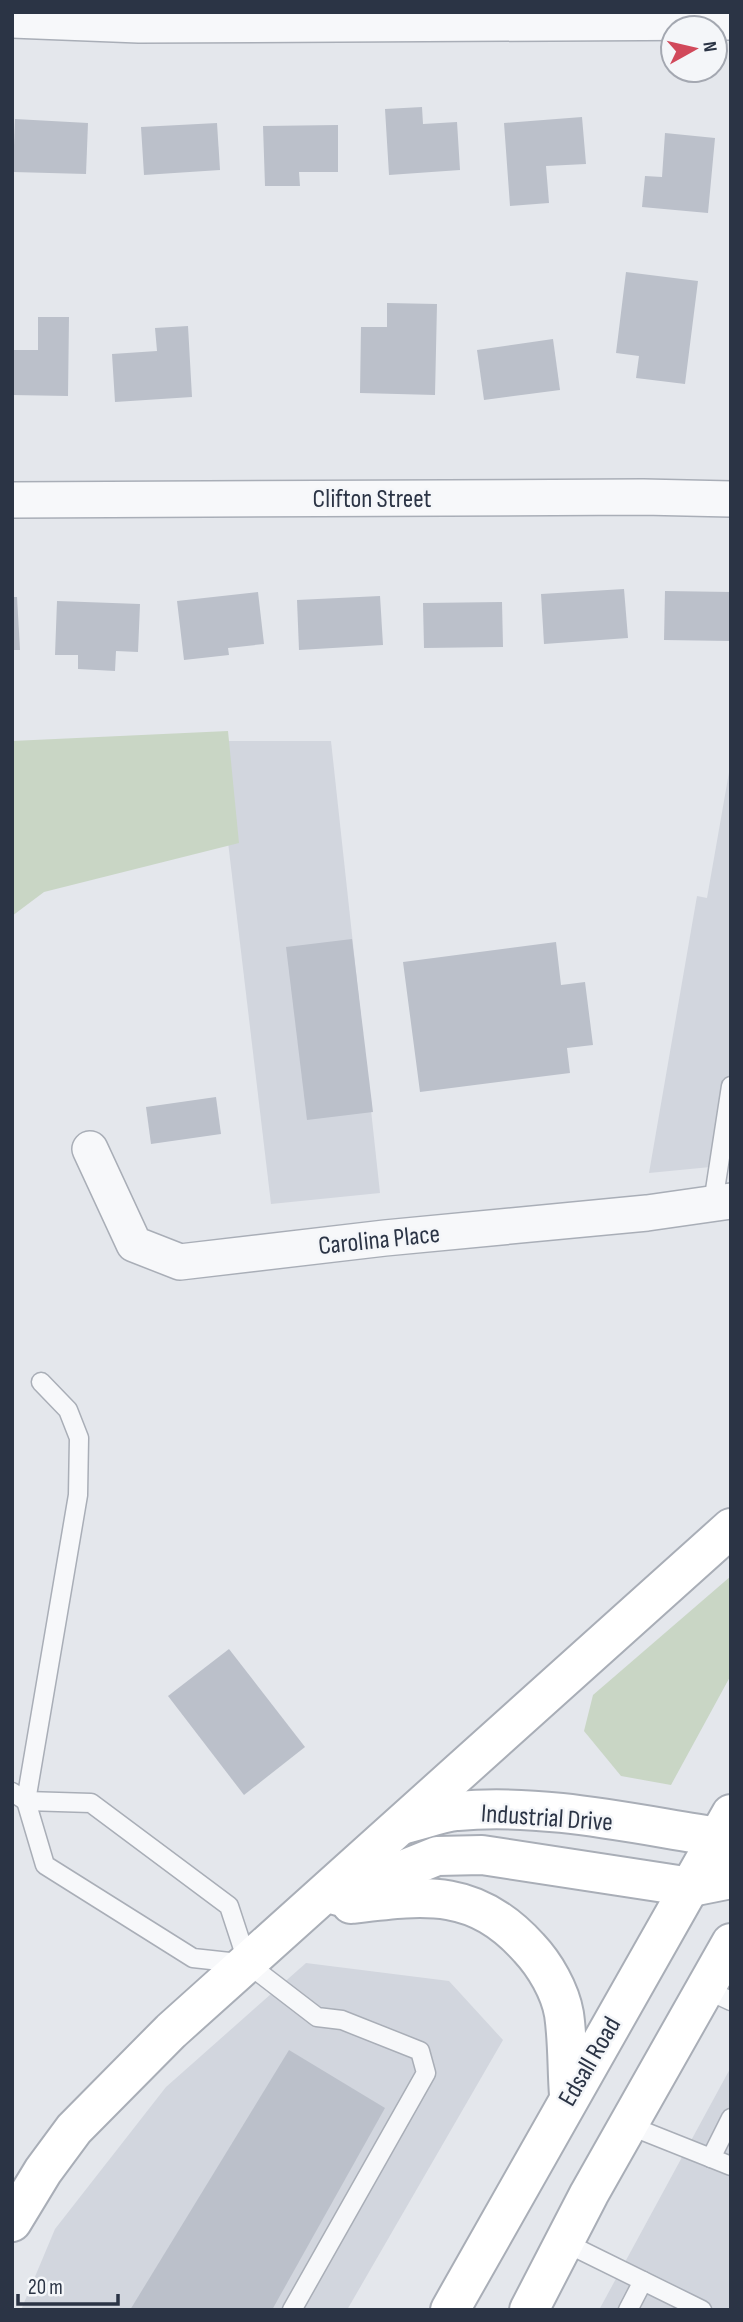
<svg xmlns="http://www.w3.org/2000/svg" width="743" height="2322" font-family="'Sofia Sans Condensed',sans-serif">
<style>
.built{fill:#d2d6de}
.green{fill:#c9d6c5}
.building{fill:#bbc0ca}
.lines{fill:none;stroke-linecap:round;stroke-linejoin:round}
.lane-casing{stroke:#a9aeb7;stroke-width:21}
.street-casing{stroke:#a9aeb7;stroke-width:38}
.secondary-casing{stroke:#a9aeb7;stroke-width:42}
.lane{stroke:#f7f8fa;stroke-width:18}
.street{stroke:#f7f8fa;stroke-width:35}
.secondary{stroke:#fff;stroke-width:38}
.labels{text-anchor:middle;stroke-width:5;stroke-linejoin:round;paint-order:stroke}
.street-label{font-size:26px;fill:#2b3445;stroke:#f4f6f9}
</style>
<rect width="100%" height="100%" fill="#e4e7ec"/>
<g class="built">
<polygon points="216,741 331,741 380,1193 271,1204"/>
<polygon points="731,761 731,1165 649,1173 697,896 707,898"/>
<polygon points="306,1963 449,1981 503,2040 347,2310 21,2310 55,2229 166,2087"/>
<polygon points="731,2067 731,2310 599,2310"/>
</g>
<g class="green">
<polygon points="228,731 239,843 44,892 12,916 12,741"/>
<polygon points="731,1576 731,1675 671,1785 621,1776 584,1731 593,1695"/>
</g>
<g class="building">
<polygon points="422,107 423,124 457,122 460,170 389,175 385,109"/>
<polygon points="582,117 586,164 546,166 549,203 510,206 504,123"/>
<polygon points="15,119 88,123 86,174 13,172"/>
<polygon points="217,123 220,170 144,175 141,127"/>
<polygon points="338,125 338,172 299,172 300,186 265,186 263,126"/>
<polygon points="665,133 715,138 708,213 642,207 645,176 662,177"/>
<polygon points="626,272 698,281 685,384 636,378 639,356 616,353"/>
<polygon points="387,303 437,304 435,395 360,393 361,327 387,327"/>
<polygon points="38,317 69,317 68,396 12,395 12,350 38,350"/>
<polygon points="188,326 192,397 115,402 112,354 157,351 155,328"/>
<polygon points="553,339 560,390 484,400 477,350"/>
<polygon points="624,589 628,638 544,644 541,594"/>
<polygon points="665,591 731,592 731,641 664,640"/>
<polygon points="258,592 264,644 228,648 229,655 184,660 177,601"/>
<polygon points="380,596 383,645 299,650 297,600"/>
<polygon points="12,597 17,597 20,650 12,650"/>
<polygon points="57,601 140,604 138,652 116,651 115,671 78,669 78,655 55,655"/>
<polygon points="502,602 503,647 424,648 423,603"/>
<polygon points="352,939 373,1112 307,1120 286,947"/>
<polygon points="556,942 561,985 585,982 593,1045 567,1048 570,1073 420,1092 403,962"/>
<polygon points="216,1097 221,1134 151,1144 146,1107"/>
<polygon points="229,1649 305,1747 244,1795 168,1696"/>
<polygon points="289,2050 385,2108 272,2310 130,2310"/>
</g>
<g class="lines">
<defs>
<g id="lane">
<polyline points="713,1203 731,1086"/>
<polyline points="41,1382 68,1410 79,1438 78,1495 26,1801 45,1865 193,1958 248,1964 317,2017 342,2020 420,2051 426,2073 292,2310"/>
<polyline points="12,1792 26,1801 91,1803 229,1906 248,1964"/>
<polyline points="705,1989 731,2001"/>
<polyline points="628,2125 731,2166"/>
<polyline points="711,2158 731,2118"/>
<polyline points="564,2242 702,2310"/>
<polyline points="628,2310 643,2281"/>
</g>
<g id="street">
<polyline points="12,20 139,25 731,22"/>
<polyline points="12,500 643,497 731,499"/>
<polyline points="90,1149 134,1244 180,1262 385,1238 647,1213 731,1201"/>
</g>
<g id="secondary">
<path d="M405,1824C422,1820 440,1813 457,1811C543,1803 633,1824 718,1837L731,1846"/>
<polyline points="338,1896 437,1856 482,1855 691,1887 731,1879"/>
<path d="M351,1904C426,1895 475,1888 529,1948C545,1965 560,1991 564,2014C568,2041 567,2069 569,2095"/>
<polyline points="12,2222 43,2171 74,2129 171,2031 731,1528"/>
<polyline points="450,2310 731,1814"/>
<polyline points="529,2310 589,2194 731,1943"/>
</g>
</defs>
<use href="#lane" class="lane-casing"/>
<use href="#street" class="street-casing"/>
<use href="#secondary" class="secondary-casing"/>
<use href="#lane" class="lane"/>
<use href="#street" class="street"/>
<use href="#secondary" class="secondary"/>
</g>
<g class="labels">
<g class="street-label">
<text x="372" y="507">Clifton Street</text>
<text transform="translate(379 1239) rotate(-6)" y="9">Carolina Place</text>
<text transform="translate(547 1817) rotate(4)" y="9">Industrial Drive</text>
<text transform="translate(589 2061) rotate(-60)" y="9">Edsall Road</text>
</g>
</g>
<rect width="743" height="2322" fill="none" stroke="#2b3445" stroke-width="28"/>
<g transform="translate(694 49) rotate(82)"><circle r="33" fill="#f4f6f9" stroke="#a4a8b1" stroke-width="2"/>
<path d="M0-5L12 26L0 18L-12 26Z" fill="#d1495b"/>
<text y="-10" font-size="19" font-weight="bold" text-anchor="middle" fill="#2b3445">N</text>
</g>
<path d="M18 2294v10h100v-10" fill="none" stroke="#2b3445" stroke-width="3.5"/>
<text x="28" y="2294" font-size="21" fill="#2b3445" stroke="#f4f6f9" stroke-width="5" paint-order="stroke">20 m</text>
</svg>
